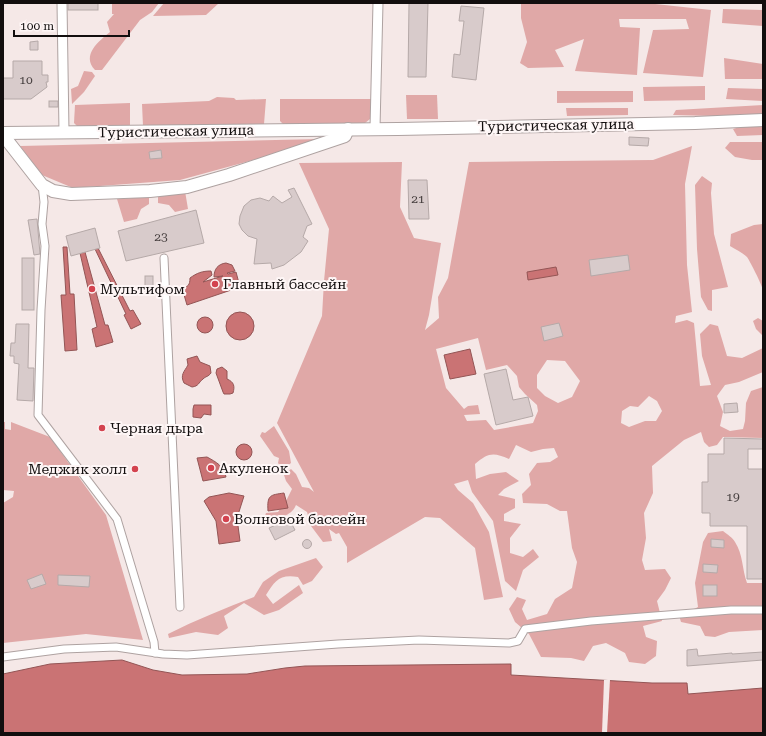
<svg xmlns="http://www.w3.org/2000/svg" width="766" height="736" font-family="'Roboto Serif',serif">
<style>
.green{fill:#e0a8a7;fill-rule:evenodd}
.water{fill:#ca7374;stroke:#935555}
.pier{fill:#f5e8e7}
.building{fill:#d8cbcb;stroke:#b5a9a8}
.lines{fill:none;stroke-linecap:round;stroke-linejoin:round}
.pedestrian-casing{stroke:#aea2a1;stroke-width:9}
.minor-casing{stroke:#aea2a1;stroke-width:11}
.tertiary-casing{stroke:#aea2a1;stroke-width:14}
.pedestrian{stroke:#fff;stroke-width:7}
.minor{stroke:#fff;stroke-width:9}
.tertiary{stroke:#fff;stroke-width:12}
.poi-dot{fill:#d3434f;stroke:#fef6f6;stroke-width:1.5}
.labels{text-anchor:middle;stroke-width:4;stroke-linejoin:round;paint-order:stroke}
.number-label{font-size:12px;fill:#443d3d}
.street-label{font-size:14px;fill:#120e0e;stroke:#fef6f6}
.poi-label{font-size:14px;fill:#120e0e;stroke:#fef6f6;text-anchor:start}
</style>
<rect width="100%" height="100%" fill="#f5e8e7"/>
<g class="green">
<path d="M112,3H159L152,12L140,20L102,70H95C81,55 99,41 110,32L107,22L114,14H112Z"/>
<polygon points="164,3 219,3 206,15 153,16"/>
<polygon points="521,3 646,3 711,10 703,77 643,73 653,30 689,29 686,19 619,19 620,27 640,28 637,75 575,71 584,39 555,50 564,67 528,68 520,63 527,42 521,18"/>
<polygon points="723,9 763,10 763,26 722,23"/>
<polygon points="724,58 763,64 763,79 725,79"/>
<polygon points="84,71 92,72 95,76 84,92 72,104 71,89 78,86"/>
<polygon points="705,86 705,100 644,101 643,87"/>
<polygon points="728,88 763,89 763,101 726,99"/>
<polygon points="557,91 633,91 633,102 557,103"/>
<polygon points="406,95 437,95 438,119 407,119"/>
<polygon points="217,97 234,98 236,100 266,99 264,124 143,126 142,104 209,101"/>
<polygon points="280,99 371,99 370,119 365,123 284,125 280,121"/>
<polygon points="130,103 130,127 78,127 74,123 75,105"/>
<polygon points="763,105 763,114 714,116 673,115 676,110"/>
<polygon points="566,108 628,108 628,115 567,116"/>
<polygon points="763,125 763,135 737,136 733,129 743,126"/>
<polygon points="320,139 320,142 180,180 73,188 42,175 20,146"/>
<polygon points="730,142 763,142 763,160 752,160 735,157 725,148"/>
<path d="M692,146L685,184L687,265L692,312L676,316L675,323L687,320L694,323L700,386L711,385L702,356L700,334L710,324L718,326L727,356L742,358L763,348V372L739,382L725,385L717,396L723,412L720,426L730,431L743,429L745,421L746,403L751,391L763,387V438L723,437L717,445L709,447L704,442L701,432L684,440L652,466L653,493L644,513L646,538L642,560L645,570L665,569L671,578L665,590L657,601L662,621L643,626L646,637L657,641L656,656L645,664L629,662L625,653L606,643L593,646L584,661L571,658L541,657L529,634L515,622L509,609L517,597L526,600L522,609L527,620L547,614L555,599L572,588L577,562L572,548L567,511H560L547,504L523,503L522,494L531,485L529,474L537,463L550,462L558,457L554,448L543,449L531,452L516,445L509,459C493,452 488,453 475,464L476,479L490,474L506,472L519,481L504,489L498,495L515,499V508L504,514V521L521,524L510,538V553L523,557L533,549L539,557L523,570L516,591L505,581L493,521L472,492L468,480L454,484L458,490L473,503L489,532L503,597L484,600L475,548L440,518L425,517L347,563V547L339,533L336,534L329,529L332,541L323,542L311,526L307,512L296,505C295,507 294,509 293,510C289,516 269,522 263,522L266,513L278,512L287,499L292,489L286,481L284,475L291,469L296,474L302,487L309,488L314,492L277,423L322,316L324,281L329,229L299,163L402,162L400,207L414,238L441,243L429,315L425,330L439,318L438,297L448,278L469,162L653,160ZM478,338L486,370L507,365L517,376L519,387L525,394L537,405L538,411L533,423L494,430L486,420L467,421L464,415L480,414L478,405L468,406L464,409L446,388L436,349ZM547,360L565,361L580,381L572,397L558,403L545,396L537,388V375ZM649,396L657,401L662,411L656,421H645L629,427L621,423L622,411L630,406L638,407Z"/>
<polygon points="702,176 712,183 711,193 714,234 728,287 712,290 712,311 708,310 701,297 697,249 695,185"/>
<polygon points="185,191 188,209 175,212 169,205 158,203 158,196"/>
<polygon points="149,197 149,204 141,209 137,219 124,222 117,199"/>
<path d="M763,224V290C761,283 751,263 747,257C742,252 736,250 730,246L731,234L754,225Z"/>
<polygon points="758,318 763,321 763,336 756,329 753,321"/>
<polygon points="3,422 5,422 5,429 11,430 11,422 50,437 106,515 143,640 86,634 3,643 3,503 13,497 14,491 3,490"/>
<polygon points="274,426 289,451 291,463 283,469 278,463 279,458 274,456 260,436 262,432 265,433"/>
<path d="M723,531C727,534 733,538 735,542C743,554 742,569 747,583H763V630L729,632L715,637L705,636L700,626L681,622L678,612L692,610L698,607L695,583L703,542L708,533Z"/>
<path d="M316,558L323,567L312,581L303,585L298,577C279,574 275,581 266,595L273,604L299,585L303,593L279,610L264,615L244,603L224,616L228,628L218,635L196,632L169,638L168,634C196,620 225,608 254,597L263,582L279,571Z"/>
</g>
<g class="water">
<polygon points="63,247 67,247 70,294 74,294 77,350 65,351 61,295 66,295"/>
<polygon points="98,248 130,311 133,310 141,324 131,329 124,315 126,314 95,249"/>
<polygon points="85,252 105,325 108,325 113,342 96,347 92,329 97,327 80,253"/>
<path d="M226,263L232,265L235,271L227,273L228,274L236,272L240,287L187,305L182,288C188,287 190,285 190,278C197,273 202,271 211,271L212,275L203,282L223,276L214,277C214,269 218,264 226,263Z"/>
<polygon points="556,267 558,275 528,280 527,272"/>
<circle cx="240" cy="326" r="14"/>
<circle cx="205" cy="325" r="8"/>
<polygon points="470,349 476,374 450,379 444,355"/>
<path d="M197,356L200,362L210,366L211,373C208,377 206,376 203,379C198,383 199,386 192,387L184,383C180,375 184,372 188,365L187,359Z"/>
<path d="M222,367L227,371V379C234,382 235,386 233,393L230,394H224L223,392L216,373L217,369Z"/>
<polygon points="194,405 211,405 211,415 204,414 201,418 193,417 193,409"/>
<circle cx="244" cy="452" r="8"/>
<path d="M207,457C216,462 224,466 226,477L203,481L197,458Z"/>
<polygon points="229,493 244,496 237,518 240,541 219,544 216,521 204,501 209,497"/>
<path d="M284,493L288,508L268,511C267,495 270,495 284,493Z"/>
<polygon points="122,660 153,670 182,675 247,674 285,668 305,666 511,664 511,675 652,683 687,683 688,694 763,688 763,733 3,733 3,674 50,664"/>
</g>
<polygon class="pier" points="604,680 610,680 607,733 602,733"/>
<g class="building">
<rect x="68" y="3" width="30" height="7"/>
<polygon points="409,3 428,3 426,77 408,77"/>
<polygon points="461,6 484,8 476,80 452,77 454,54 460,55 464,21 459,21"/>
<polygon points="38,41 38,50 30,50 30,42"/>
<polygon points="13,61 42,61 42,75 48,75 48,82 46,82 47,87 31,99 3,99 3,78 13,78"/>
<rect x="49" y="101" width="9" height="6"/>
<polygon points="629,137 649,138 648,146 629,145"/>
<polygon points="161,150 162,158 150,159 149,152"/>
<polygon points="408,180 427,180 429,219 409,219"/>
<polygon points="294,188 312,224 307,226 303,237 308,241 301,252 284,265 272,269 271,263 254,264 257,239 248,236 242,230 239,224 240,216 244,206 251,200 260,198 269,201 273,196 282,203 292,197 288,190"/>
<polygon points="196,210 204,243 126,261 118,231"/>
<polygon points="37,219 40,254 34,255 28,220"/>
<polygon points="95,228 100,248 71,256 66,236"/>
<polygon points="628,255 630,270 591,276 589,260"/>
<rect x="22" y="258" width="12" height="52"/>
<rect x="145" y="276" width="8" height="18"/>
<polygon points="559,323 563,336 544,341 541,327"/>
<polygon points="16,324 29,324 28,368 34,368 33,401 17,400 19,364 14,363 14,356 10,356 11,343 15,343"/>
<polygon points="506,369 513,400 528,397 533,416 496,425 484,374"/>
<polygon points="737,403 738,412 724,413 724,404"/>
<polygon points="724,438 763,439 763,449 748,449 748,469 763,469 763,579 747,579 747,526 710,526 710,513 702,513 702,482 708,482 708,454 724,454"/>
<polygon points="289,519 295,530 275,540 269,528"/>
<polygon points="711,539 724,540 724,548 711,547"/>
<circle cx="307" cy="544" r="4.5"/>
<polygon points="703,564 718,565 717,573 703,572"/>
<polygon points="42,574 46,584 31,589 27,580"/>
<polygon points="58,575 90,576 89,587 58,585"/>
<rect x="703" y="585" width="14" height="11"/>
<polygon points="697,649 698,656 732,653 732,654 763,652 763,660 687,666 687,650"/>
</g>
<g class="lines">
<defs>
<g id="pedestrian">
<polyline points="42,185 44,202 42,224 45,246 41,310 38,415 117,519 154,642 155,653"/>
<polyline points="164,258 180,607"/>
<polyline points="3,657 64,649 116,647 163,654 187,655 338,644 419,640 509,643 518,641 525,629 591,621 731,610 763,610"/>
</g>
<g id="minor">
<polyline points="62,3 64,132"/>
<polyline points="375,128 378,3"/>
</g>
<g id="tertiary">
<polyline points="3,133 398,129 695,123 763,120"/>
<polyline points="3,135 42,185 53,191 71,194 150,191 187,187 229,175 345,136 348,129"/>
</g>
</defs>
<use href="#pedestrian" class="pedestrian-casing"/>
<use href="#minor" class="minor-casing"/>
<use href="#tertiary" class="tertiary-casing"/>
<use href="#pedestrian" class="pedestrian"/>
<use href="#minor" class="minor"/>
<use href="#tertiary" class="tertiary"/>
</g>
<g class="poi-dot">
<circle cx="215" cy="284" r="4"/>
<circle cx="92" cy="289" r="4"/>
<circle cx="102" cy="428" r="4"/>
<circle cx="211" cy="468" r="4"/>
<circle cx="135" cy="469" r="4"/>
<circle cx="226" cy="519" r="4"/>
</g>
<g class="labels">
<g class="number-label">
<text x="26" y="84">10</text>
<text x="418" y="203">21</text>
<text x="161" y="241">23</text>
<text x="733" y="501">19</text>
</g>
<g class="street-label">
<text transform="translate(556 125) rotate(-1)" y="5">Туристическая улица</text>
<text transform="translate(176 131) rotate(-1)" y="5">Туристическая улица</text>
</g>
<g class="poi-label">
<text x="223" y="289">Главный бассейн</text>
<text x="100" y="294">Мультифом</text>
<text x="110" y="433">Черная дыра</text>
<text x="219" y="473">Акуленок</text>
<text x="127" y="474" text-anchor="end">Меджик холл</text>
<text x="234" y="524">Волновой бассейн</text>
</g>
</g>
<rect width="766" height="736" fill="none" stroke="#120e0e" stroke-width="8"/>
<path d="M14 30v6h115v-6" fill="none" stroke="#120e0e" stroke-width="2"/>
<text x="20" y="30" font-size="12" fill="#120e0e" stroke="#fef6f6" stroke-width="3" paint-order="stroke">100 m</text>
</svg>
